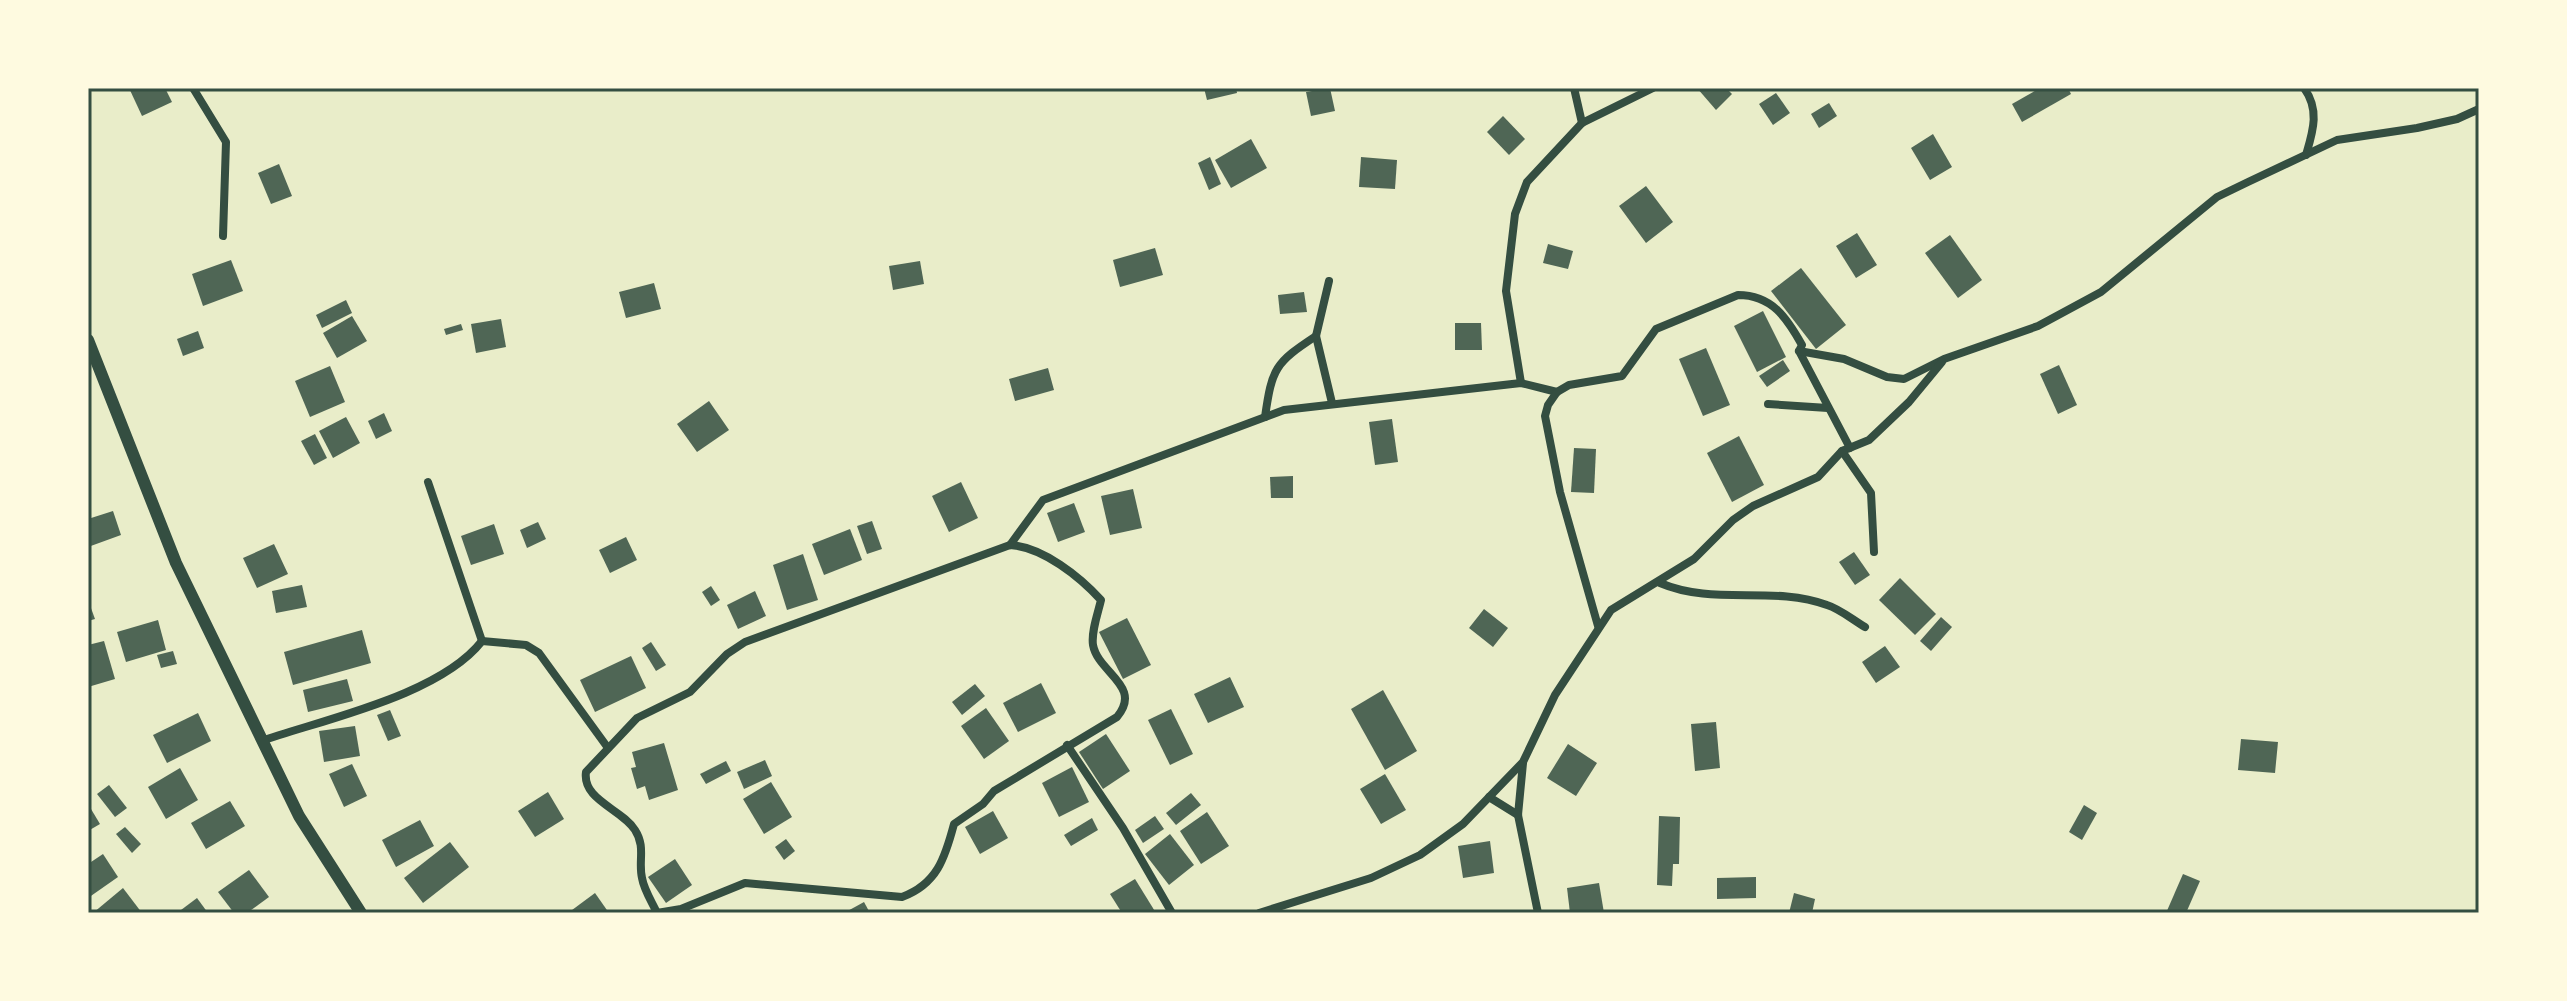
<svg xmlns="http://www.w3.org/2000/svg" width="2567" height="1001" font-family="Poppins,sans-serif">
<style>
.building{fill:#4f6655}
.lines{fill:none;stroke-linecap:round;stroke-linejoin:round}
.minor{stroke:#344e41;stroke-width:8}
.tertiary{stroke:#344e41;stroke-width:12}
.neatline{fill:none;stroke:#344e41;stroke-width:3}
</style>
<rect width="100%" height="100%" fill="#e9edc9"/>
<g class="building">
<polygon points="129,88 165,88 172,102 142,116"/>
<polygon points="1204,88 1236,88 1237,93 1207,100"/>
<polygon points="1330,88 1335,111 1311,116 1306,92"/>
<polygon points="1697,88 1726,88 1732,94 1716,110"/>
<polygon points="2040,88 2068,88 2071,94 2022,122 2012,104"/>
<polygon points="1776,93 1790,113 1773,125 1759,104"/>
<polygon points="1829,103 1837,116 1819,128 1811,114"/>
<polygon points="1503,116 1525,139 1509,155 1487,132"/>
<polygon points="1933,134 1952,167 1930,180 1911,148"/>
<polygon points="1251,139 1267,168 1231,188 1215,160"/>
<polygon points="1210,157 1221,184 1209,190 1198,163"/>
<polygon points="1361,157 1397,160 1395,189 1359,187"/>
<polygon points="279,164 292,196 271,204 258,173"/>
<polygon points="1646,186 1673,222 1646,243 1619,206"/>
<polygon points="1857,233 1877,265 1856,278 1836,246"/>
<polygon points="1950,235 1982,280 1958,298 1925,253"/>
<polygon points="1548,244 1573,251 1568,269 1543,263"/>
<polygon points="1155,248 1163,275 1120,287 1113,260"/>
<polygon points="231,260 243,291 203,306 192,274"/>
<polygon points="920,261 924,284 893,290 889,266"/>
<polygon points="1801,268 1846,325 1816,349 1771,291"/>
<polygon points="654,283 661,309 626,318 619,292"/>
<polygon points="1304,292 1307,312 1280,314 1278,295"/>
<polygon points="346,300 352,313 322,328 316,315"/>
<polygon points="1763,311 1786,357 1757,372 1734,326"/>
<polygon points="352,316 367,341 337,358 323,333"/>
<polygon points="501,319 506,347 476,353 471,324"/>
<polygon points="1455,323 1481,323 1482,350 1455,350"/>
<polygon points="461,324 463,330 446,335 444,329"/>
<polygon points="198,331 204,348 183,356 177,339"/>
<polygon points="1706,348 1730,405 1703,416 1679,359"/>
<polygon points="1783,360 1790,371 1767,387 1759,376"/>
<polygon points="2059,365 2077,405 2058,414 2040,374"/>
<polygon points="330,366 345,402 310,417 295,381"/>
<polygon points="1048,368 1054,390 1015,401 1009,379"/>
<polygon points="709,401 729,430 697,452 677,424"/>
<polygon points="384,413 392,431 376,439 368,421"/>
<polygon points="346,417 360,443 333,458 319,431"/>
<polygon points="1392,419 1398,462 1375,465 1369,422"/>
<polygon points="315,434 327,458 314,465 301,441"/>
<polygon points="1739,436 1764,485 1732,502 1707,453"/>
<polygon points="1574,448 1596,449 1594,493 1571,492"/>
<polygon points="1293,476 1293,498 1271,498 1270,477"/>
<polygon points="961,482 978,518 949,532 932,496"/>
<polygon points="1133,489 1142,528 1110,535 1101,496"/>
<polygon points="1074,503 1085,532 1058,542 1047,513"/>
<polygon points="113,511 121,535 88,547 88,519"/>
<polygon points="872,521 882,549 867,554 857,526"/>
<polygon points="538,522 546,539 527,548 520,530"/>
<polygon points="494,524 504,554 471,565 461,536"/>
<polygon points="850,529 862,560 824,575 812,544"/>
<polygon points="626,537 637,560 610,573 599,550"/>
<polygon points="274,544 288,574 257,588 243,558"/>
<polygon points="1854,552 1870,575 1855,585 1839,562"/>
<polygon points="803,554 818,600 787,610 773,565"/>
<polygon points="1900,578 1936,614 1915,635 1879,600"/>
<polygon points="302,585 307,607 276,613 272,591"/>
<polygon points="711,586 720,600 711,606 702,592"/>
<polygon points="755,591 766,616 738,629 727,605"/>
<polygon points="88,600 95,619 88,621"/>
<polygon points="1484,609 1508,628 1493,647 1469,628"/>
<polygon points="1941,617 1952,627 1931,651 1920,641"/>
<polygon points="1127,618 1151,665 1123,679 1099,632"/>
<polygon points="158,620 166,650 126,662 117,632"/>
<polygon points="362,630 371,663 293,685 284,652"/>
<polygon points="104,641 115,679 88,687 88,645"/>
<polygon points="651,642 666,665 656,671 642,648"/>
<polygon points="1885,646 1900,667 1876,683 1862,662"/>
<polygon points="173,651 177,664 161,668 157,655"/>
<polygon points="631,656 646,688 595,712 580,680"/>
<polygon points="1230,677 1244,707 1208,723 1194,694"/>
<polygon points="347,679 353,701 308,712 303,690"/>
<polygon points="1041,683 1056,713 1018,732 1003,703"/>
<polygon points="975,684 985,696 962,715 952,702"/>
<polygon points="1383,690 1417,751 1385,770 1351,709"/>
<polygon points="986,708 1009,741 984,759 961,726"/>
<polygon points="1171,709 1193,754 1170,765 1148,720"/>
<polygon points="390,710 401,736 388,741 377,715"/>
<polygon points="198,713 211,741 167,763 153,735"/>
<polygon points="1716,722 1720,768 1695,771 1691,724"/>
<polygon points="355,726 360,756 324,762 319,731"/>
<polygon points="1106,734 1130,771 1103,789 1079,752"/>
<polygon points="2241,739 2278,742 2275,773 2238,770"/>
<polygon points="664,743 678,790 649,800 645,786 637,789 631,768 636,767 632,752"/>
<polygon points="1568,744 1597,763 1576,796 1547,778"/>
<polygon points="765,760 772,776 744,789 737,772"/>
<polygon points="726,761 731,771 706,784 700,774"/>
<polygon points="352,764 367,796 344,807 329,774"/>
<polygon points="1072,767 1089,802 1059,817 1042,783"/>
<polygon points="180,768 198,800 166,819 148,787"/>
<polygon points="1385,774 1406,810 1381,824 1360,789"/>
<polygon points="771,782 792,817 764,834 743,799"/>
<polygon points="109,785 127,808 115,817 97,794"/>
<polygon points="548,792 564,819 535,837 518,811"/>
<polygon points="1191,793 1201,805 1176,825 1166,813"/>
<polygon points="230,801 245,826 206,849 191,823"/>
<polygon points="88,804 100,824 88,831"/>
<polygon points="2084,805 2097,813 2082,840 2069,832"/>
<polygon points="993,811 1008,838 980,854 965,827"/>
<polygon points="1207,812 1229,846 1201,864 1180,831"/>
<polygon points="1155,816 1164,829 1143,843 1135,830"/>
<polygon points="1659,816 1680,817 1679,864 1673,864 1672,886 1657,885"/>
<polygon points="1092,818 1098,830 1071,846 1064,835"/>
<polygon points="420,820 434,846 396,867 382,840"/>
<polygon points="125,827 141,844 132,853 116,834"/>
<polygon points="1170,834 1194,865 1169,885 1145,854"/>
<polygon points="786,839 795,851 784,860 775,847"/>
<polygon points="1490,841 1494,873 1463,878 1458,846"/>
<polygon points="450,842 469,867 423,903 404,878"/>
<polygon points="103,854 118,877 88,898 88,864"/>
<polygon points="675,859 692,885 666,903 648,877"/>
<polygon points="249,870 269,897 247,913 234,913 218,892"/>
<polygon points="2183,874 2200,881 2186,913 2166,913"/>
<polygon points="1756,877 1756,898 1717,899 1717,878"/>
<polygon points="1135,879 1156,913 1122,913 1110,894"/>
<polygon points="1599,883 1604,913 1570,913 1567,888"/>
<polygon points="123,888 142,913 93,913"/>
<polygon points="595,893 609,913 568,913"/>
<polygon points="1794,893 1815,899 1812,913 1789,913"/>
<polygon points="197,898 208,913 177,913"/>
<polygon points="864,902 870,913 844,913"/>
</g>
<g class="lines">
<g class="minor">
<polyline points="193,88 226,142 223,236"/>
<polyline points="1574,88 1582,123"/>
<path d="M2304,88C2320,110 2313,131 2306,155"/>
<polyline points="1316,336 1332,403"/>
<polyline points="1799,351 1850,448"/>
<polyline points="1521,383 1506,291 1515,214 1527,182 1582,123 1653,88"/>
<polyline points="1768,404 1828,408"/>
<path d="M1265,417C1272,368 1275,363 1316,336L1329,281"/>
<polyline points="1842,451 1871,493 1874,552"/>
<polyline points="428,482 482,641"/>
<polyline points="1010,545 1043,500 1284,410 1521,383 1557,392"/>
<path d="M1660,583C1714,606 1772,585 1827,605C1840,609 1853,620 1865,627"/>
<path d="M1598,626L1560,492L1545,416L1548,405L1557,392L1569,385L1622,376L1656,329L1738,295C1772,295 1787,318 1802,345L1799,351L1844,359L1887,377L1904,379L1944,359L2038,326L2101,292L2217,197L2248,182L2337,140L2417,128L2457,119L2479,109"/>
<polyline points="482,641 526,645 539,653 608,748"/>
<path d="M261,741C325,719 440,695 482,641"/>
<polyline points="1067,745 1123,828 1172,913"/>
<polyline points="1523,763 1518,815 1538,913"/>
<polyline points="1489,797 1518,815"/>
<path d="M656,913H657L681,909L745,883L902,897C937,884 945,858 954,824L983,804L994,791L1117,717C1143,686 1098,673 1093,645C1091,632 1098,613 1101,600C1080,577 1043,547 1010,545L745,642L727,654L690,692L637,718L586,772C582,800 622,809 635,830C646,847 638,861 642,878C644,890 652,902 657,913"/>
<polyline points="1259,913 1371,878 1420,855 1463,824 1523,762 1555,695 1611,610 1694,559 1733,520 1753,506 1818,477 1842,451 1869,440 1909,402 1942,362"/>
</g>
<polyline class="tertiary" points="88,340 176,563 299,816 361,913"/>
</g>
<rect width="2567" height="1001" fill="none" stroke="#fefae0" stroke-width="180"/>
<rect x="90" y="90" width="2387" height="821" class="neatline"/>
</svg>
